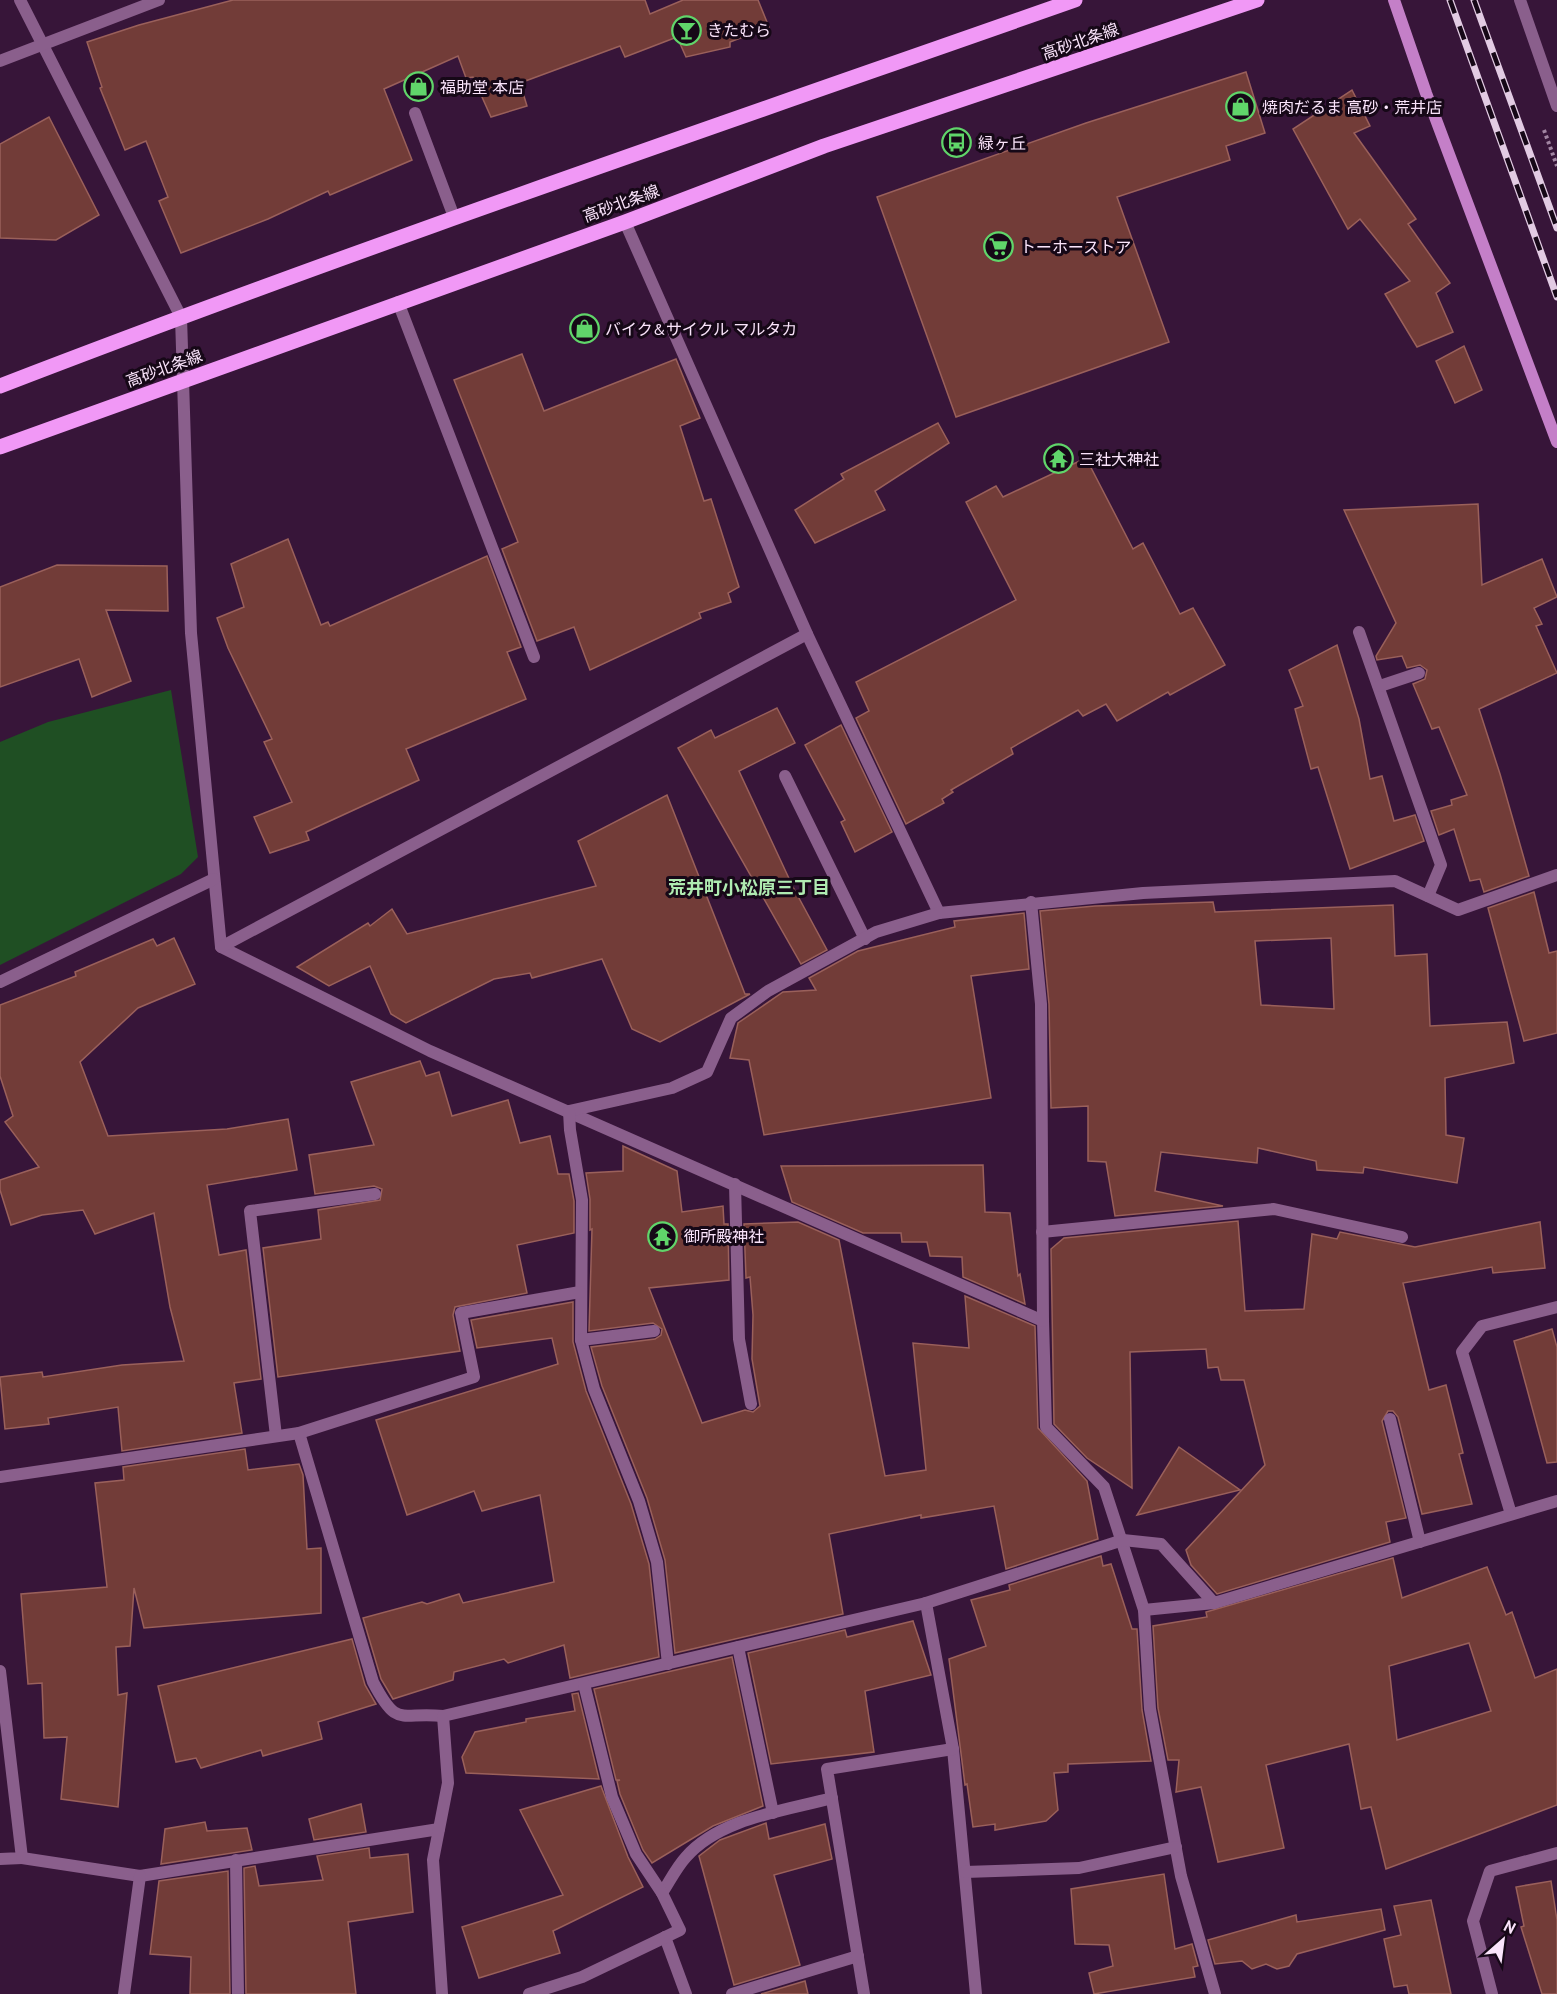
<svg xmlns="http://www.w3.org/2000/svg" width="1557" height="1994" font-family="'PT Sans','Noto Sans JP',sans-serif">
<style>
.green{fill:#1f4f23}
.building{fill:#723c38;stroke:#9a605b;stroke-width:1.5;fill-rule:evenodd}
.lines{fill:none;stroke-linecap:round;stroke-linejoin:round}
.path{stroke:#a185a2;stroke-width:4;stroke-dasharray:3 3;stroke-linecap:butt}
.lane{stroke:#8a5f8c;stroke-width:12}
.street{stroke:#8a5f8c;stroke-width:12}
.secondary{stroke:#c47fc8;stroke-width:12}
.primary{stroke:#f198f6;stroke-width:15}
.rail-casing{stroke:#e2cbe3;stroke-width:7}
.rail{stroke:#160817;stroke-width:4.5;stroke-dasharray:14;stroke-linecap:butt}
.labels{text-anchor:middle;stroke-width:6;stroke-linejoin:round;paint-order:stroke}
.poi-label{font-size:16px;fill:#fae4fb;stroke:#160817;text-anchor:start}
.street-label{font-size:16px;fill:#fae4fb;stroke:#160817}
.neighbourhood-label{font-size:18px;font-weight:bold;fill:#afebb1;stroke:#160817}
</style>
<rect width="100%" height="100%" fill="#371539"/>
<polygon class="green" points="171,690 198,857 181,874 0,965 0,742 48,722"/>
<g class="building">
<polygon points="233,0 645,0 650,14 683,0 758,0 769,27 730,42 730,47 686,57 677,37 625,57 620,46 520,83 527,106 491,117 473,77 466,78 458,56 384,89 412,160 330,195 328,191 268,219 181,253 159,201 168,197 146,141 125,150 100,88 102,87 87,42 139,25"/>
<polygon points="1246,72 1265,133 1226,146 1230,160 1117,197 1169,342 956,417 877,197 1086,123"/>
<polygon points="1352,90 1370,126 1354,133 1416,219 1408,224 1450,283 1436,293 1453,332 1417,347 1385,294 1410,281 1360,219 1348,229 1293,129"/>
<polygon points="49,117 99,215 56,240 0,238 0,144"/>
<polygon points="1464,346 1482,390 1455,403 1436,361"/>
<polygon points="522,354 544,411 676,359 700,418 680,426 704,501 711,499 739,587 728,593 731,602 699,613 701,618 590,670 574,627 537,641 502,549 518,542 454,380"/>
<polygon points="938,423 949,443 875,491 885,510 815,543 795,510 844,479 841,474"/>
<polygon points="1086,458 1133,549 1143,543 1180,614 1193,608 1225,665 1170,695 1168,692 1117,721 1106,704 1083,716 1078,710 1011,748 1013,754 951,790 953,792 942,799 944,803 906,824 856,718 869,711 856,682 1016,600 966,502 996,486 1003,497"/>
<polygon points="1478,504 1482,585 1542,559 1557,597 1534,608 1542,624 1536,626 1557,673 1479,709 1500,774 1529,876 1484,892 1480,879 1470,881 1454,829 1439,835 1431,811 1452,805 1451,800 1467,795 1439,727 1432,729 1413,684 1425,679 1427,670 1420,665 1407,668 1402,656 1377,660 1376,656 1396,623 1344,510"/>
<polygon points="288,539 321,625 328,622 330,626 487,556 521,647 507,652 526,699 406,749 419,780 306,832 309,840 270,853 254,817 292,802 264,742 272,739 228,648 217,618 244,607 231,564"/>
<polygon points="57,565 167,566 168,611 106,610 131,681 92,697 79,659 0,687 0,587"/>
<polygon points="1337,645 1359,719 1370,779 1382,776 1394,821 1415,815 1424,841 1350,869 1318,767 1311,769 1295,709 1303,706 1289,670"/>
<polygon points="777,708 795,743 739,771 793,887 827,950 801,964 678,748 711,730 715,738"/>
<polygon points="841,725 892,832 855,852 841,822 845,820 805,745"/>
<polygon points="667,795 745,994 750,994 660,1042 632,1029 602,959 532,978 530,973 494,979 406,1023 391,1014 370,966 329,986 297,967 368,923 370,926 392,909 407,934 596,886 578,841"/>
<polygon points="1534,892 1549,953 1557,951 1557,1033 1524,1041 1488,908"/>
<path d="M1213,902L1215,912L1393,905L1395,956L1427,954L1430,1026L1507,1022L1514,1063L1445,1078L1446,1135L1464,1138L1457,1183L1364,1167L1363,1173L1317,1170L1316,1161L1258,1148L1257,1163L1161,1152L1155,1191L1223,1206L1115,1216L1106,1162L1088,1161V1106L1051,1108L1049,1004L1040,911L1095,906ZM1331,938L1334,1009L1261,1005L1255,941Z"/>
<polygon points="1024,913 1029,969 971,976 991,1098 764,1135 749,1060 730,1058 738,1023 783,992 816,990 809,978 858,951 955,927 954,921"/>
<polygon points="174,938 195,984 138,1008 80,1062 108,1136 227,1129 288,1119 297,1170 207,1185 219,1255 246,1250 261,1379 234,1383 242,1433 122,1451 118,1407 48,1418 49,1424 5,1429 0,1377 42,1372 43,1377 122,1365 184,1361 170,1307 154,1213 95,1234 83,1210 42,1215 11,1225 0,1190 0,1180 39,1167 5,1122 13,1116 0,1076 0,1005 76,976 75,972 153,939 157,946"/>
<polygon points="420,1061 426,1076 439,1072 452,1116 508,1100 520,1143 550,1136 558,1174 569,1174 574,1201 574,1233 517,1245 527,1293 455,1307 453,1315 460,1351 278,1377 263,1248 321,1239 318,1210 380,1200 382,1189 374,1186 315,1194 309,1155 374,1145 351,1082"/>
<polygon points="623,1146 677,1171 682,1212 723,1206 724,1224 728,1224 729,1280 649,1288 702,1423 745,1410 753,1412 760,1406 752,1359 753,1315 750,1277 746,1278 744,1224 798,1222 839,1240 885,1476 926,1470 913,1343 969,1348 965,1296 1035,1326 1038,1428 1087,1481 1098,1539 1006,1569 994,1506 921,1518 921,1515 829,1534 843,1614 675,1653 665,1560 647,1498 602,1386 591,1347 655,1339 661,1335 662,1329 653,1323 589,1331 592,1229 590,1230 590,1199 586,1173 623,1171"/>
<polygon points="983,1165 985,1212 1010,1213 1018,1276 1020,1274 1025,1304 963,1277 962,1257 930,1256 927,1242 902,1242 901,1233 863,1233 792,1202 781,1166"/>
<polygon points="1238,1221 1245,1311 1304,1309 1312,1234 1337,1239 1340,1232 1415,1247 1540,1222 1545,1268 1493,1273 1492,1267 1403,1283 1429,1390 1446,1385 1463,1453 1459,1454 1472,1504 1422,1514 1398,1417 1393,1411 1388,1411 1382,1421 1406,1518 1386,1522 1390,1542 1217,1594 1191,1565 1186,1550 1265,1465 1244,1380 1221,1380 1218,1367 1208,1368 1206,1349 1130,1352 1132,1488 1087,1458 1054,1424 1051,1249 1064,1238"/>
<polygon points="573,1302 573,1342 586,1391 631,1504 649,1564 659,1657 570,1678 564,1645 508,1663 504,1659 454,1672 453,1680 393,1699 381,1679 363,1618 422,1602 427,1604 459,1594 463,1603 554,1582 540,1495 482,1511 474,1491 407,1515 376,1420 558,1364 552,1338 477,1348 471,1320"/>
<polygon points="1552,1329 1557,1347 1557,1462 1547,1463 1514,1341"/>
<polygon points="1179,1447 1240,1490 1137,1515"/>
<polygon points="245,1449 248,1470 299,1464 303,1475 307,1549 321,1548 321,1613 144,1628 134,1588 130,1646 116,1647 118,1695 127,1693 118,1807 61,1799 67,1737 44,1738 42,1683 28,1684 21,1594 107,1587 95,1483 124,1480 123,1467"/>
<polygon points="1101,1556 1103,1566 1111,1564 1132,1629 1137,1629 1142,1710 1151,1761 1068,1764 1068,1772 1054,1773 1058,1810 1046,1821 995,1830 995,1824 973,1827 967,1784 965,1785 949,1659 986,1646 971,1600 1010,1590 1009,1585"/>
<path d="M1393,1558L1402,1598L1487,1567L1506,1615L1512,1612L1535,1678L1557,1669V1805L1386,1869L1371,1807L1361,1809L1349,1744L1266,1765L1284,1848L1218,1862L1201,1787L1176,1792L1179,1760H1168L1158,1708L1153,1626L1207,1617L1206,1612ZM1469,1643L1491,1711L1397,1740L1389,1666Z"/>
<polygon points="913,1621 931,1675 865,1691 874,1752 771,1764 748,1653 845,1630 847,1637"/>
<polygon points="352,1639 365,1685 376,1704 318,1722 322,1739 263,1756 261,1750 201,1768 196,1758 176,1762 158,1686"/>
<polygon points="732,1657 763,1806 713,1826 652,1863 643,1850 620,1794 617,1781 620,1780 616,1780 594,1689"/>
<polygon points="578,1693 599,1779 466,1773 462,1757 475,1732 526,1722 526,1719 575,1711 572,1694"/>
<polygon points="601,1786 628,1857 643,1887 553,1931 560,1953 479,1978 462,1927 563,1895 520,1810"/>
<polygon points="361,1804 366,1832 314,1840 309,1819"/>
<polygon points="205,1822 207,1831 247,1828 252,1850 161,1864 165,1829"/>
<polygon points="766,1823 769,1839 825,1824 832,1859 774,1875 800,1965 734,1985 699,1856 720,1840"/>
<polygon points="369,1848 370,1858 408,1854 413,1912 348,1922 356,1994 246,1994 244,1868 255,1866 259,1886 323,1880 317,1856"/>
<polygon points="228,1871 230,1994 190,1994 191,1957 150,1954 159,1881"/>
<polygon points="1164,1874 1175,1949 1192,1944 1198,1966 1193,1967 1195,1977 1094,1994 1089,1973 1113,1966 1109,1945 1075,1944 1071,1889"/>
<polygon points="1551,1881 1557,1920 1557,1994 1542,1994 1521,1927 1524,1926 1516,1887"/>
<polygon points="1431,1900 1451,1994 1409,1994 1407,1985 1394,1987 1384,1939 1401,1935 1394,1906"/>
<polygon points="1381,1909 1385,1930 1297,1954 1289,1966 1277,1969 1266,1964 1252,1969 1242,1961 1215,1964 1208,1940 1296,1915 1297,1922"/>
<polygon points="805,1981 808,1994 761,1994"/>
</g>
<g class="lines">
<polyline class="path" points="1544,130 1557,166"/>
<g class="lane">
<polyline points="1042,1232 1274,1209 1402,1237"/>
<path d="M299,1433L373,1682C398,1730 400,1711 443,1716"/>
<polyline points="665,1937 686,1994"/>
<polyline points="732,1994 858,1956"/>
</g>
<g class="street">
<polyline points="20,0 181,317 191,633 221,947 430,1051 1043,1321 1046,1427 1104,1487 1144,1610 1214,1603"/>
<polyline points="1520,0 1557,106"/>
<polyline points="0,61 159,0"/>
<polyline points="415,113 454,217"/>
<polyline points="625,222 807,634 939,913"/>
<polyline points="398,302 534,657"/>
<polyline points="1359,632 1441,865 1428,896"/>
<polyline points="1380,686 1419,673"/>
<polyline points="785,776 865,939"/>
<polyline points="1031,902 1041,1004 1043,1321"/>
<polyline points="221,947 807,634"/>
<polyline points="0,982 214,879"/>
<polyline points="569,1111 672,1088 707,1072 731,1018 768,991 876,932 939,913 1143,893 1395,881 1458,910 1557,875"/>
<polyline points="569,1111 570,1130 582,1200 581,1340 594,1389 639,1501 657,1562 668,1664"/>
<polyline points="735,1184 739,1339 751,1404"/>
<polyline points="581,1340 654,1331"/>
<polyline points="1390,1419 1420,1542"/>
<polyline points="276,1436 250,1211 375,1194"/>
<polyline points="0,1477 299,1433 474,1377 461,1313 580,1292"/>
<polyline points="1511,1514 1462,1352 1482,1326 1557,1307"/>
<polyline points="926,1603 953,1749 976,1994"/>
<polyline points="1144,1610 1150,1709 1181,1876 1215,1994"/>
<polyline points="738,1647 773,1813"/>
<polyline points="0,1671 22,1858 0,1859"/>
<polyline points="22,1858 140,1876 439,1829"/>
<polyline points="236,1860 238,1994"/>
<polyline points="965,1872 1079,1868 1176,1847"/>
<path d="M662,1893C670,1881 676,1868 686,1857C720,1818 784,1811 832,1798"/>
<polyline points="124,1994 140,1876"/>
<polyline points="442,1994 433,1860 448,1783 443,1716 926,1603 1123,1540 1161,1544 1214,1603 1557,1501"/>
<polyline points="529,1994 582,1977 680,1930 662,1893 636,1854 612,1797 584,1684"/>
<polyline points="864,1994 827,1769 953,1749"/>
<polyline points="1492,1994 1473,1921 1490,1871 1557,1853"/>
</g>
<polyline class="secondary" points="1394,0 1426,93 1557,442"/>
<g class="primary">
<path d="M0,386C355,249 716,126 1075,0"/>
<polyline points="0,447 625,222 824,146 1257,0"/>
</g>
<defs>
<g id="rail">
<polyline points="1450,0 1557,297"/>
<polyline points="1474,0 1557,228"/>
</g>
</defs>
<use href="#rail" class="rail-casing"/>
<use href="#rail" class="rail"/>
</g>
<defs>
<symbol id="bar-ring" viewBox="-11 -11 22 22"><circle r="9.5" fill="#160817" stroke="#60d56a" stroke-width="1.5"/><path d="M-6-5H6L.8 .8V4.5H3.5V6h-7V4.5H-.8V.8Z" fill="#60d56a"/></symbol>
<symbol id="shop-ring" viewBox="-11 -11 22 22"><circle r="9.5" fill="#160817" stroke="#60d56a" stroke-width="1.5"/><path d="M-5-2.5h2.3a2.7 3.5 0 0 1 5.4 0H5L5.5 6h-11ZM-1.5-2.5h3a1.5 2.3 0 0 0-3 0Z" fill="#60d56a"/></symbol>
<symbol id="bus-ring" viewBox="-11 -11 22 22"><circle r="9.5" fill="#160817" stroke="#60d56a" stroke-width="1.5"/><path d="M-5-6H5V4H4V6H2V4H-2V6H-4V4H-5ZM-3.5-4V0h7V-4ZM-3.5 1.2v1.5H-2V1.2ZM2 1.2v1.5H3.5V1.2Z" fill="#60d56a"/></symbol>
<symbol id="supermarket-ring" viewBox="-11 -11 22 22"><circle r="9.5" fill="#160817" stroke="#60d56a" stroke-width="1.5"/><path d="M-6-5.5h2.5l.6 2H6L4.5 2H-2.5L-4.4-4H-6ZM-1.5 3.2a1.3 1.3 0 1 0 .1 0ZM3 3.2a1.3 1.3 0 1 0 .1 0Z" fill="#60d56a"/></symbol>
<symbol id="temple-ring" viewBox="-11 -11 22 22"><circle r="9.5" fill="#160817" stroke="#60d56a" stroke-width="1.5"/><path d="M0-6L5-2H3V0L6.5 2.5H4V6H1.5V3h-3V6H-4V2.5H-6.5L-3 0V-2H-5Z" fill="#60d56a"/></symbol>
</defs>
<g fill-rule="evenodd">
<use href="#bar-ring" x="670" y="14" width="33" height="33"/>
<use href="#shop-ring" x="402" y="70" width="33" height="33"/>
<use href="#shop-ring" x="1224" y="90" width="33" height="33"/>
<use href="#bus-ring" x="940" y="126" width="33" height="33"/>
<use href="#supermarket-ring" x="982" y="230" width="33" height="33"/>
<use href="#shop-ring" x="568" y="312" width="33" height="33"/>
<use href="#temple-ring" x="1042" y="442" width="33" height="33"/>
<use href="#temple-ring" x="646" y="1220" width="33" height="33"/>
</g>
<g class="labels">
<g class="poi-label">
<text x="707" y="36">きたむら</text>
<text x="440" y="93">福助堂 本店</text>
<text x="1262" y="113">焼肉だるま 高砂・荒井店</text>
<text x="978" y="149">緑ヶ丘</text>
<text x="1020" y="253">トーホーストア</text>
<text x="605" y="335">バイク&amp;サイクル マルタカ</text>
<text x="1079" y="465">三社大神社</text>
<text x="684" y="1242">御所殿神社</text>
</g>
<g class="street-label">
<text transform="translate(1080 41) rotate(-19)" y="6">高砂北条線</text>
<text transform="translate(621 203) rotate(-20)" y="6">高砂北条線</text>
<text transform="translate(164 368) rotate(-20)" y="6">高砂北条線</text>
</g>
<g class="neighbourhood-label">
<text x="749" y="894">荒井町小松原三丁目</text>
</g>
</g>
<g transform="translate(1503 1940) rotate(28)" stroke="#160817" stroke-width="4.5" paint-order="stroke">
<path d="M0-4.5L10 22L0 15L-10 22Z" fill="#fae4fb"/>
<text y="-9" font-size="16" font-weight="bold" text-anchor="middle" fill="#fae4fb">N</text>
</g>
</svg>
